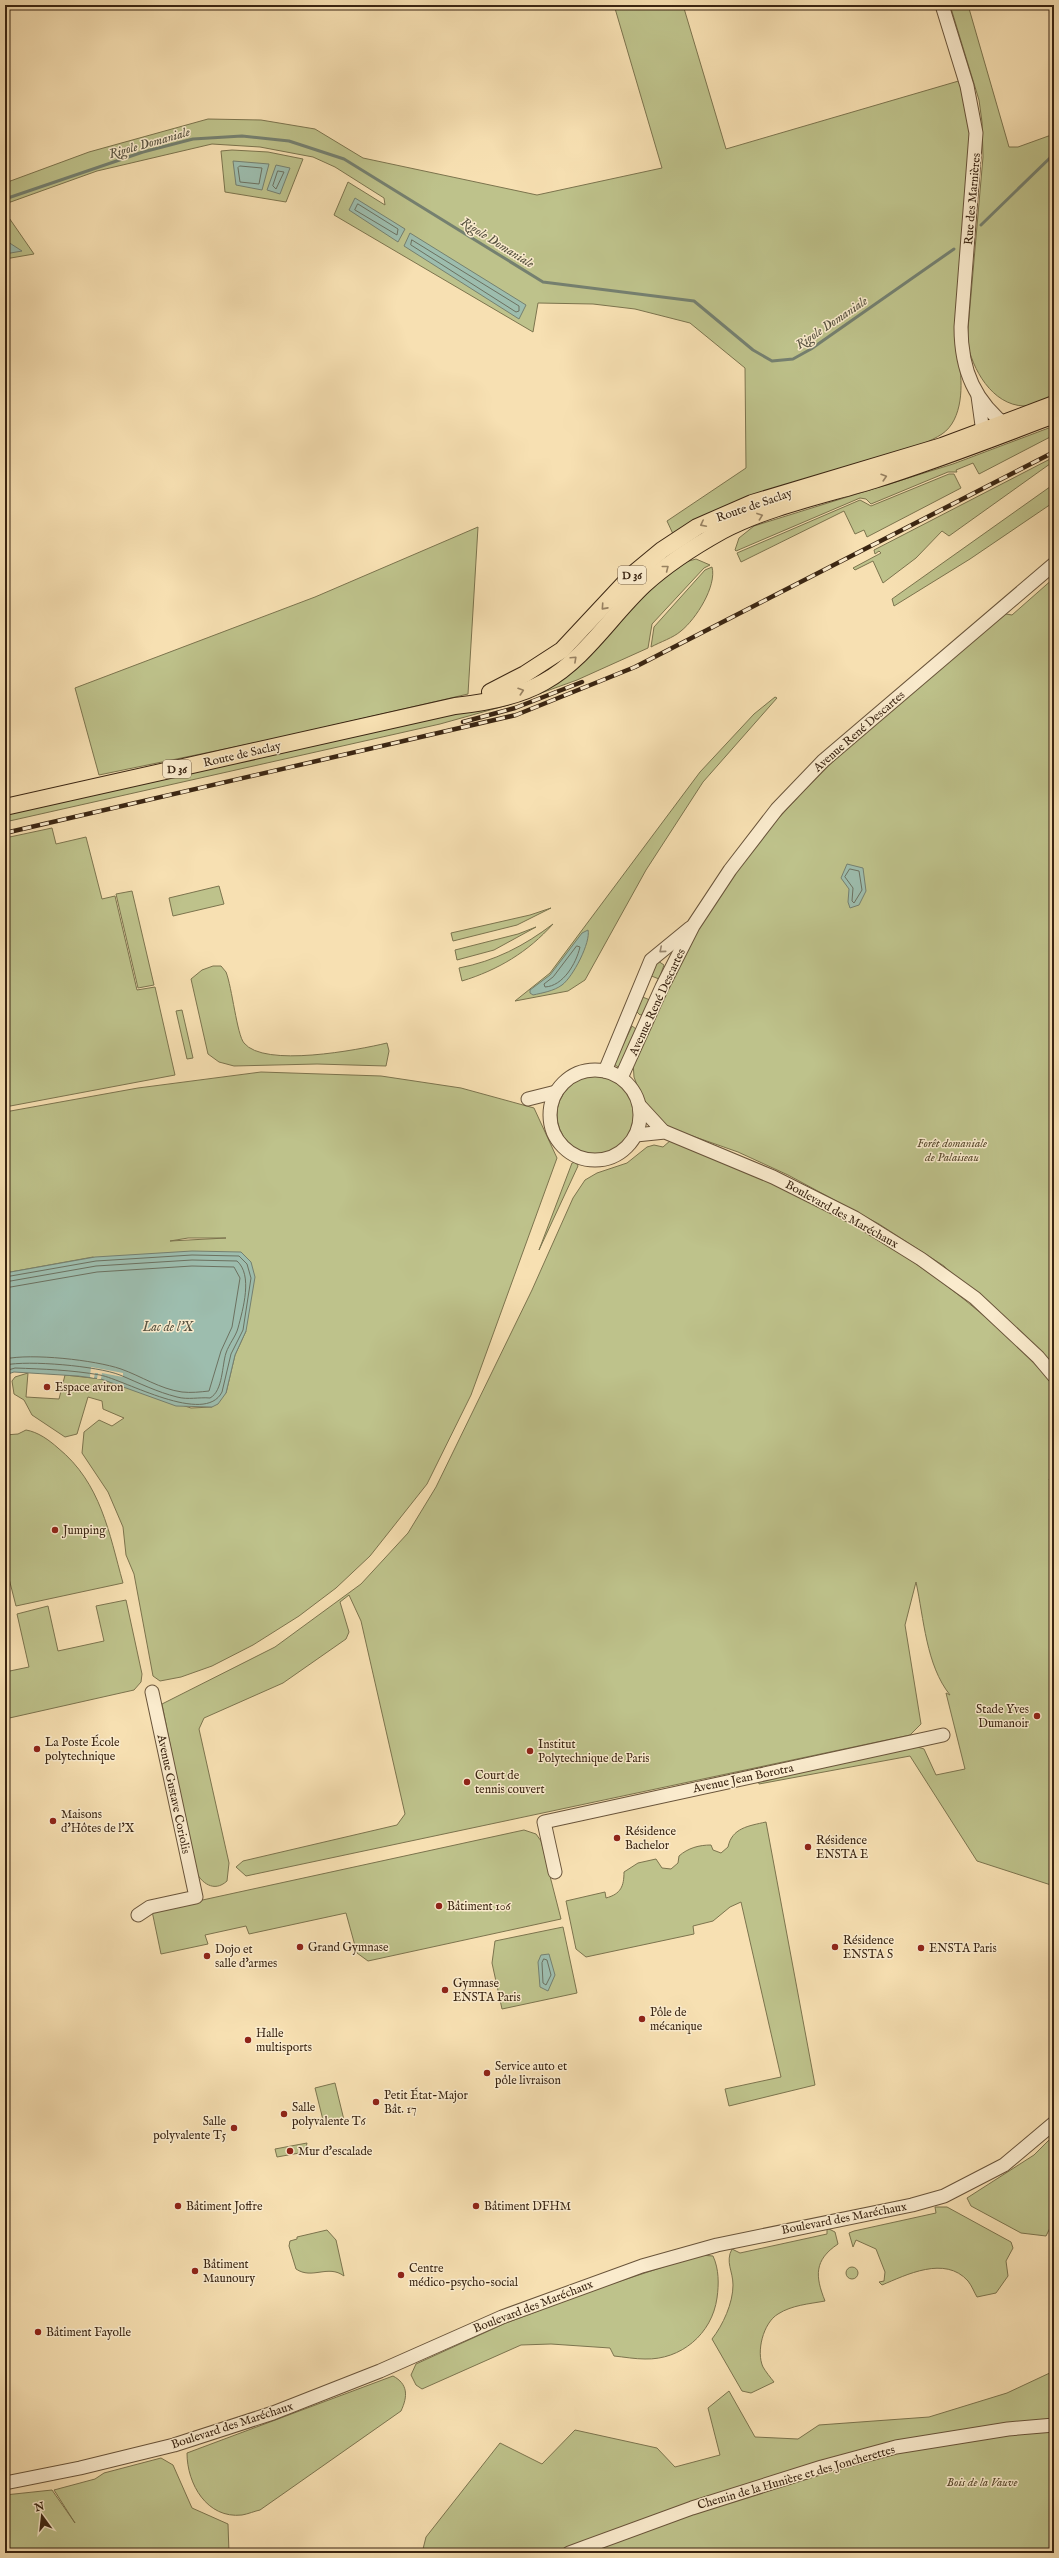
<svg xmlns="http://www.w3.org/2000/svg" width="1059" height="2558" font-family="'IM FELL English',serif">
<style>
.green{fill:#bec28b;stroke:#7c744e;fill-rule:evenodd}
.water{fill:#9dbdae;stroke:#758070}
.pier{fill:#f7e0b2}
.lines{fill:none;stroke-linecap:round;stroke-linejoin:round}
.shore{stroke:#6c7160;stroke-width:1}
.stream{stroke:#758070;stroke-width:3}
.minor-casing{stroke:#69543a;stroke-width:15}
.major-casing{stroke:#3a2512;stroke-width:18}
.minor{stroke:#faebcd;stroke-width:13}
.major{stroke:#f7e0b2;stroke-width:16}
.rail-casing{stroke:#3a2512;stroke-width:4.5}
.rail{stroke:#faebcd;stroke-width:3;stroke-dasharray:9;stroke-linecap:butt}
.oneway{stroke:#988262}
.oneway2{stroke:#9a8870}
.poi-dot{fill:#8f2418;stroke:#faebcd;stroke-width:1.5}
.labels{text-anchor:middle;stroke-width:3;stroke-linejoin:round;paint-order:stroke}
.shield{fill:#faebcd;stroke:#74604a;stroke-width:1}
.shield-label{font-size:11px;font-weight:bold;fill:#3a2512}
.street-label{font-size:12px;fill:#3a2512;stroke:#faebcd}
.park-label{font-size:12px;font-style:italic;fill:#5b4c30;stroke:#faebcd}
.poi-label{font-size:12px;fill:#3a2512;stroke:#faebcd;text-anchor:start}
.water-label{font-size:13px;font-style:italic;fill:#585341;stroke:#faebcd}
</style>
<rect width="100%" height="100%" fill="#f7e0b2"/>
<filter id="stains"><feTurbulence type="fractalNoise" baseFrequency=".005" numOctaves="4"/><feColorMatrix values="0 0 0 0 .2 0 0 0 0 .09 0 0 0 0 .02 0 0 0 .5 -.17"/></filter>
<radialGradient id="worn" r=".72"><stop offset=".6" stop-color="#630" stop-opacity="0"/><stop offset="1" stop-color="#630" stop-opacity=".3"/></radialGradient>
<g class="green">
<path d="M614,5H683L726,149L962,80L971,129L959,362C963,384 963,420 942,434C936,438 929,441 923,444L673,534L667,521L746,468L745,368L690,323L635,309L593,304L538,303L533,332L334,215L348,182L385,205L384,198L335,167L313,157L260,147L212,144L97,171L5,204V183L89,152L208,119L261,120L315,129L363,158L537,195L662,168Z"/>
<path d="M950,5H968L1009,147H1018L1054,134V397C1045,400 1033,406 1024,406C992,405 972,369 967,341L983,157L982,122L979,100Z"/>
<polygon points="232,150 268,152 303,159 286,202 225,192 221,151"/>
<polygon points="5,212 34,254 5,259"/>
<polygon points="1054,426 1054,435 979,474 973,463 956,470 957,472 948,472 871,504 866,499 860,498 736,551 735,550 739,538 754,526 953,464"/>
<polygon points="1054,457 1054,461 949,536 942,531 916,558 883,583 873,561 855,570 853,568 881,553 879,551 875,554 874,550"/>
<polygon points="949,474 954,474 961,488 867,537 864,530 855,534 844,511 741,562 737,553 860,500 871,506"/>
<polygon points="1054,484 1054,502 970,559 894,606 892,599"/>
<polygon points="478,527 468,694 278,738 99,775 75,688 315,597"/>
<polygon points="696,559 710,565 704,568 652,624 648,648 577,680 508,705 440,724 5,822 5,811 539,688 654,582 682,563"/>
<path d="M712,567C717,586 696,619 681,631C673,638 660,642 651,647L654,627L705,570Z"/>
<path d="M1054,578V1372L944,1266L879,1224L788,1175L738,1152L661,1125L646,1105L637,1085L634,1077L633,1062C665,994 695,925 740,865C814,768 909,693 1000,613L1012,615Z"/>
<polygon points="775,697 777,698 703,782 646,870 585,980 568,991 515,1001 550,973 700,772 754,714"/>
<polygon points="52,828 56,844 86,837 102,899 115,896 137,990 155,987 175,1075 5,1107 5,838"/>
<polygon points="219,886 224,904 173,916 169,898"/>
<polygon points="132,891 154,985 138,988 116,894"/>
<polygon points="551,908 517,925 453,941 451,933 530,915"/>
<path d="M553,924C528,952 498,970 462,981L459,968C495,961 524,946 553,924Z"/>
<polygon points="536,927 494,950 457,960 455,950 518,934"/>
<polygon points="658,961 664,965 659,979 649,975"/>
<path d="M213,966H221L226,972C232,987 237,1035 244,1043C264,1068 358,1050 387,1043L389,1051L386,1066L317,1064L234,1066L219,1062L208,1054L191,979L202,970Z"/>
<polygon points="640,996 650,1000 643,1014 640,1015 636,1011"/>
<polygon points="182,1010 193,1058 187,1059 176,1011"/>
<polygon points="632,1026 636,1029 620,1067 618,1067 614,1064"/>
<path d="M261,1072L381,1076L461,1088L534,1108L557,1158L471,1395L427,1484L370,1556L336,1588L299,1616L253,1645L212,1666L181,1677L160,1681L153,1676L134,1574L126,1555L123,1527L108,1492L82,1453L84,1432L99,1420L112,1426L124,1418L103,1409L102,1401L88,1397L77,1434L65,1437L32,1415L24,1400L14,1394L12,1381L15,1377L28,1373L26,1397L59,1399L65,1375L101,1379L191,1408L212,1407L226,1393L235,1355L246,1331L93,1257L5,1273V1112L138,1088ZM188,1238H226L170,1241Z"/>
<circle cx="596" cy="1115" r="39"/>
<path d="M671,1140C710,1157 750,1171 788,1190C890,1240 979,1300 1054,1385V1476L1049,1479L1054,1492V1886L977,1861L910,1756L759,1784L758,1779L911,1745L924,1749L936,1775L965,1769L946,1693L950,1695C926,1665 924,1619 916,1582L905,1625L921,1724L910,1735L246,1876L236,1867L243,1861L397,1825L405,1814L361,1621L349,1595L340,1602L349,1632L346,1639L283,1683L204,1718L199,1729L229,1863L227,1881C214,1893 201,1883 195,1870L162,1704L275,1647L361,1584L408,1533L436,1487L532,1290L573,1198L585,1180L597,1173L627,1163L647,1147L654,1145L663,1147Z"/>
<polygon points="576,1162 578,1166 539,1250 572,1163"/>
<path d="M26,1430C38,1432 49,1440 58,1448C101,1483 109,1533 123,1583L16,1606L5,1563V1435L18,1434Z"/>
<polygon points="126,1600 142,1674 141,1682 134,1690 5,1719 5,1672 29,1667 17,1614 48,1606 58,1651 104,1641 96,1606"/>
<path d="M766,1822L815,2085L729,2106L725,2089L781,2077L741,1902L730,1907L713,1921L693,1926L694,1934L586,1957L576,1949L566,1901L605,1892L606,1898C621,1894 624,1886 624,1872L638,1863L656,1859L662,1868L671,1869L678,1863L679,1856C688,1848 699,1845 711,1845L713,1850L721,1853L728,1847C732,1828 748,1826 766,1822Z"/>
<polygon points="524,1830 536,1834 541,1841 561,1919 368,1961 357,1953 346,1913 249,1934 246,1926 205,1935 208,1944 161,1954 152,1911"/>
<polygon points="563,1927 577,1993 502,2009 492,1963 495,1941"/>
<polygon points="335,2083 344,2120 324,2124 315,2088"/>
<polygon points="1054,2135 1054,2225 1052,2224 1046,2236 1021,2233 971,2206 967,2198 1034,2155"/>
<polygon points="307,2143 305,2152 277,2157 275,2149"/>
<path d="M935,2207H947L1011,2242L1013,2248L1006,2261L1008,2276L996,2293L977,2297C974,2292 972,2286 968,2281C945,2255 906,2275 882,2285L879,2282L884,2281L885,2272L876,2249L856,2240L853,2247L849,2233L854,2231L936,2213Z"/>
<path d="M827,2228L835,2232L838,2244C814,2260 815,2276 825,2301C809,2304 792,2305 778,2314C763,2323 756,2352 763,2367C766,2372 770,2377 774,2382L751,2393L742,2391L712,2339C723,2325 733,2303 733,2285C733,2271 725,2262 732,2249L740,2253L827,2234Z"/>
<path d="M327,2230L336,2240L344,2276C328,2264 312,2280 296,2269L289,2246L290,2241L297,2239V2237Z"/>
<path d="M700,2255L713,2256C719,2269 719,2284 717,2298C712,2334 681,2360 645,2359C635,2359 624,2357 614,2356L610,2348L551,2344L521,2345L422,2389L416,2385L411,2375L416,2364L506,2323L602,2287Z"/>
<circle cx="852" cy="2273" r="6"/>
<polygon points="1054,2371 1054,2553 422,2553 426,2537 500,2443 542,2464 575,2430 657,2448 675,2467 720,2455 708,2408 729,2391 755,2437 798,2439 819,2425 929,2417 1007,2393"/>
<path d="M393,2376C408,2384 408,2396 401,2411L260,2510C255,2511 248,2514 242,2515C207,2519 187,2484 187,2453Z"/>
<polygon points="161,2458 173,2465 192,2508 228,2524 229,2553 5,2553 5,2495 52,2490 75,2523 54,2490 95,2479 104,2473"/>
</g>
<g class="water">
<polygon points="233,161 269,164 262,190 236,185"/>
<polygon points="276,165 290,168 280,194 267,190"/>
<polygon points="355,198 405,229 398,242 349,210"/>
<polygon points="410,233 526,305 519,319 404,246"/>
<polygon points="5,240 22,251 5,254"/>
<polygon points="847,864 863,868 866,891 859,905 850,908 848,902 849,889 841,878"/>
<path d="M588,930C591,942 573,977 562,985C554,991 542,993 533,995L530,993V990L550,975L582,933Z"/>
<polygon points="192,1251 241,1252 251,1262 255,1277 246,1331 235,1355 226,1393 218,1404 212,1407 176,1406 101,1379 78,1376 14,1372 5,1375 5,1273 95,1257"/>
<polygon points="549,1954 555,1975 548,1991 540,1987 538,1962 541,1955"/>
</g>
<polygon class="pier" points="91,1367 123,1373 123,1377 102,1373 101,1379 97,1379 98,1373 95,1373 94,1378 90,1377"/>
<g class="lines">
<g class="shore">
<polygon points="240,166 262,168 259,184 240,182 238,168"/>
<polygon points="278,171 284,172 276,189 273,186"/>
<polygon points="358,204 398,229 397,235 355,210"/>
<polygon points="412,240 519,306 519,311 516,312 411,245"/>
<polygon points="850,869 859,871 862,890 854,903 852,901 853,888 845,877"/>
<path d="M577,946L580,947C576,964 563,986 545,987L544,984L553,977Z"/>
<path d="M5,1277L96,1261L192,1255L239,1256L247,1264L251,1278L243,1330L231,1354L222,1392C205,1426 125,1380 100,1375C72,1370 43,1369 15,1368L5,1371"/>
<path d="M5,1282L96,1266L192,1260L237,1261C253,1275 243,1309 238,1328C236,1336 229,1344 226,1353C222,1365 223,1391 210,1398C199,1397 188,1400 177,1397C157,1392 139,1383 120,1375C97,1366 29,1360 5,1365"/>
<path d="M5,1288L97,1272L192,1266L234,1267L240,1278L232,1327L221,1351L209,1391C200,1392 191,1393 182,1392C160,1389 141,1376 121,1369C95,1360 31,1353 5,1359"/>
<polygon points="544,1959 547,1960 551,1975 546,1985 543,1983 542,1963"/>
</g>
<g class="stream">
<polyline points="5,199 143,152 193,139 242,136 289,141 344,159 543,282 694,301 753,350 772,361 793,359 811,349 954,249"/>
<polyline points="981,225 1054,154"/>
</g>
<defs>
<g id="minor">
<path d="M942,5L967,86L976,133L961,327C961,371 975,402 1009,428"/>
<polyline points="978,396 984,440"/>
<circle cx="595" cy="1115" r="45"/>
<polyline points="605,1071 651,960 690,928"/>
<polyline points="621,1078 662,987 693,926 730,870 777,809 823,761 1054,564"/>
<polyline points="528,1099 556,1092"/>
<polyline points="640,1106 663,1131"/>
<polyline points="636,1135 665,1132 773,1177 855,1218 921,1259 975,1298 1038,1357 1054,1376"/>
<polyline points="555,1872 544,1822 943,1735"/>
<polyline points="138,1915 150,1907 196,1897 152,1692"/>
<polyline points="5,2483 80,2468 174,2445 273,2413 380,2371 502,2317 642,2266 717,2245 912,2205 944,2196 1004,2165 1054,2123"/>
<polyline points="569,2553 692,2508 822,2467 896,2447 1008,2429 1054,2425"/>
</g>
<g id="major">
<polyline points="490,692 525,674 562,650 633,574 662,550 697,527 752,503 942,446 1054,404"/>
<path d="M5,807L455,706C484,703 518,697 544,682C585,659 610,617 644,585C667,564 695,546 722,531C767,507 825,495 874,480C935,461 994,438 1054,415"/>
</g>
</defs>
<use href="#minor" class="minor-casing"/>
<use href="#major" class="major-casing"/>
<use href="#minor" class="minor"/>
<use href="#major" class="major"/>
<defs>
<g id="rail">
<polyline points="463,722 515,708 582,682"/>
<polyline points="5,833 516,715 635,667 1054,452"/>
</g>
</defs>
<use href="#rail" class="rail-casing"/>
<use href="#rail" class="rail"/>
</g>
<defs><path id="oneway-chevron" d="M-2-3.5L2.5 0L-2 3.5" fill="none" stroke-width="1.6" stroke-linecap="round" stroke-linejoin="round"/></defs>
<g class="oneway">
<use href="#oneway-chevron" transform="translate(884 477) rotate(-17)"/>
<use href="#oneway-chevron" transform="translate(760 516) rotate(-20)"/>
<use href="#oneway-chevron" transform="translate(703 524) rotate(153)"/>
<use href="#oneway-chevron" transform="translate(666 568) rotate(-38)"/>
<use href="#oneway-chevron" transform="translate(604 607) rotate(132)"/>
<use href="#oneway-chevron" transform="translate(574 659) rotate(-43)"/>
<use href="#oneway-chevron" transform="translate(521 691) rotate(-18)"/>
</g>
<use class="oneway2" href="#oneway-chevron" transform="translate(662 950) rotate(140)"/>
<g class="poi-dot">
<circle cx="47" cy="1387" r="4"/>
<circle cx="55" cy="1530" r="4"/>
<circle cx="1037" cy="1716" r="4"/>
<circle cx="37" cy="1749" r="4"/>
<circle cx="530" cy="1751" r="4"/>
<circle cx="467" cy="1782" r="4"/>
<circle cx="53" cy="1821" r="4"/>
<circle cx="617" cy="1838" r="4"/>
<circle cx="808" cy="1847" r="4"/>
<circle cx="439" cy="1906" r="4"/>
<circle cx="300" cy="1947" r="4"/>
<circle cx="835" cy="1947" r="4"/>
<circle cx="921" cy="1948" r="4"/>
<circle cx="207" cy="1956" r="4"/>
<circle cx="445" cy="1990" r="4"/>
<circle cx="642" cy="2019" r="4"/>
<circle cx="248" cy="2040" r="4"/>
<circle cx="487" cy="2073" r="4"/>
<circle cx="376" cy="2102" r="4"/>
<circle cx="284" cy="2114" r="4"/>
<circle cx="234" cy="2128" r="4"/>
<circle cx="290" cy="2151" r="4"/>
<circle cx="178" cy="2206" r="4"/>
<circle cx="476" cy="2206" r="4"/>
<circle cx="195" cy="2271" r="4"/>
<circle cx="401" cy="2275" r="4"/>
<circle cx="38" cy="2332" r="4"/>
</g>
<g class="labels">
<g class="shield">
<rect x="618" y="566" width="28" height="18" rx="3"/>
<rect x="163" y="760" width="28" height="18" rx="3"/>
</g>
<g class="shield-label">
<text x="632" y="579">D 36</text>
<text x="177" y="773">D 36</text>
</g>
<g class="street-label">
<text transform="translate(972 199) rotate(-85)" y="4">Rue des Marnières</text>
<text transform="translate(754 505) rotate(-19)" y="4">Route de Saclay</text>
<text transform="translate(859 731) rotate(-41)" y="4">Avenue René Descartes</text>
<text transform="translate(242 754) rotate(-13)" y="4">Route de Saclay</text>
<text transform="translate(657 1002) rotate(-65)" y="4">Avenue René Descartes</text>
<text transform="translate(842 1214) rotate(29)" y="4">Boulevard des Maréchaux</text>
<text transform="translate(743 1778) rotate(-12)" y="4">Avenue Jean Borotra</text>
<text transform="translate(174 1794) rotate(78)" y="4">Avenue Gustave Coriolis</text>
<text transform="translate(844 2218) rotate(-11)" y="4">Boulevard des Maréchaux</text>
<text transform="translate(533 2306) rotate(-21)" y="4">Boulevard des Maréchaux</text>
<text transform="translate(232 2425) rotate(-18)" y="4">Boulevard des Maréchaux</text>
<text transform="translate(796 2477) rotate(-16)" y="4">Chemin de la Hunière et des Joncherettes</text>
</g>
<g class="park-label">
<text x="952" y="1147">Forêt domaniale<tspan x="952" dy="14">de Palaiseau</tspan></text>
<text x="982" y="2486">Bois de la Vauve</text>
</g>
<g class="poi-label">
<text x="55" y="1391">Espace aviron</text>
<text x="63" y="1534">Jumping</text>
<text x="1029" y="1713" text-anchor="end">Stade Yves<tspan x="1029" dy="14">Dumanoir</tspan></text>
<text x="45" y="1746">La Poste École<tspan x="45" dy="14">polytechnique</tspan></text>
<text x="538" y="1748">Institut<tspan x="538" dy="14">Polytechnique de Paris</tspan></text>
<text x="475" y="1779">Court de<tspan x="475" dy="14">tennis couvert</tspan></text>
<text x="61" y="1818">Maisons<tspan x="61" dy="14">d'Hôtes de l'X</tspan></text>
<text x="625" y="1835">Résidence<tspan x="625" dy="14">Bachelor</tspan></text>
<text x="816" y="1844">Résidence<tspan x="816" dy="14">ENSTA E</tspan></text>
<text x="447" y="1910">Bâtiment 106</text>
<text x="843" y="1944">Résidence<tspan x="843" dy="14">ENSTA S</tspan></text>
<text x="308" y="1951">Grand Gymnase</text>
<text x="929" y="1952">ENSTA Paris</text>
<text x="215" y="1953">Dojo et<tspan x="215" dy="14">salle d'armes</tspan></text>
<text x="453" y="1987">Gymnase<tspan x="453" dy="14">ENSTA Paris</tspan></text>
<text x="650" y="2016">Pôle de<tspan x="650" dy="14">mécanique</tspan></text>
<text x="256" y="2037">Halle<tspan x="256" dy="14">multisports</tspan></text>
<text x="495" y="2070">Service auto et<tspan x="495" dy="14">pôle livraison</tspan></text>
<text x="384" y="2099">Petit État-Major<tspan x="384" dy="14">Bât. 17</tspan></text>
<text x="292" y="2111">Salle<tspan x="292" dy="14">polyvalente T6</tspan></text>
<text x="226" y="2125" text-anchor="end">Salle<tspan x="226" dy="14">polyvalente T5</tspan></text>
<text x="298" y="2155">Mur d'escalade</text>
<text x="186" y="2210">Bâtiment Joffre</text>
<text x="484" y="2210">Bâtiment DFHM</text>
<text x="203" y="2268">Bâtiment<tspan x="203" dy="14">Maunoury</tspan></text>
<text x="409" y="2272">Centre<tspan x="409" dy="14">médico-psycho-social</tspan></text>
<text x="46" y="2336">Bâtiment Fayolle</text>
</g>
<g class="water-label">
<text transform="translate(149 142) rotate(-16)" y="5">Rigole Domaniale</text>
<text transform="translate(498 242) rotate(32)" y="5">Rigole Domaniale</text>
<text transform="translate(831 322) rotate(-34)" y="5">Rigole Domaniale</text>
<text x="168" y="1331">Lac de l'X</text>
</g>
</g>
<rect width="1059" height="2558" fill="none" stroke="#f7e0b2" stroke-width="20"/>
<rect x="6" y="6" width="1047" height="2546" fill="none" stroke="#3a2512" stroke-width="2"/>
<rect x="10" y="10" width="1039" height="2538" fill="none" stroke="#3a2512"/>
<g transform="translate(42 2516) rotate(345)" stroke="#faebcd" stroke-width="3" paint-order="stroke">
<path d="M0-3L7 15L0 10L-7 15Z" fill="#3a2512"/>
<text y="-6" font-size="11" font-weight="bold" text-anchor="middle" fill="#3a2512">N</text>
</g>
<rect width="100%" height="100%" filter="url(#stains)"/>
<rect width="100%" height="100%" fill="url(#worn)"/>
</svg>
